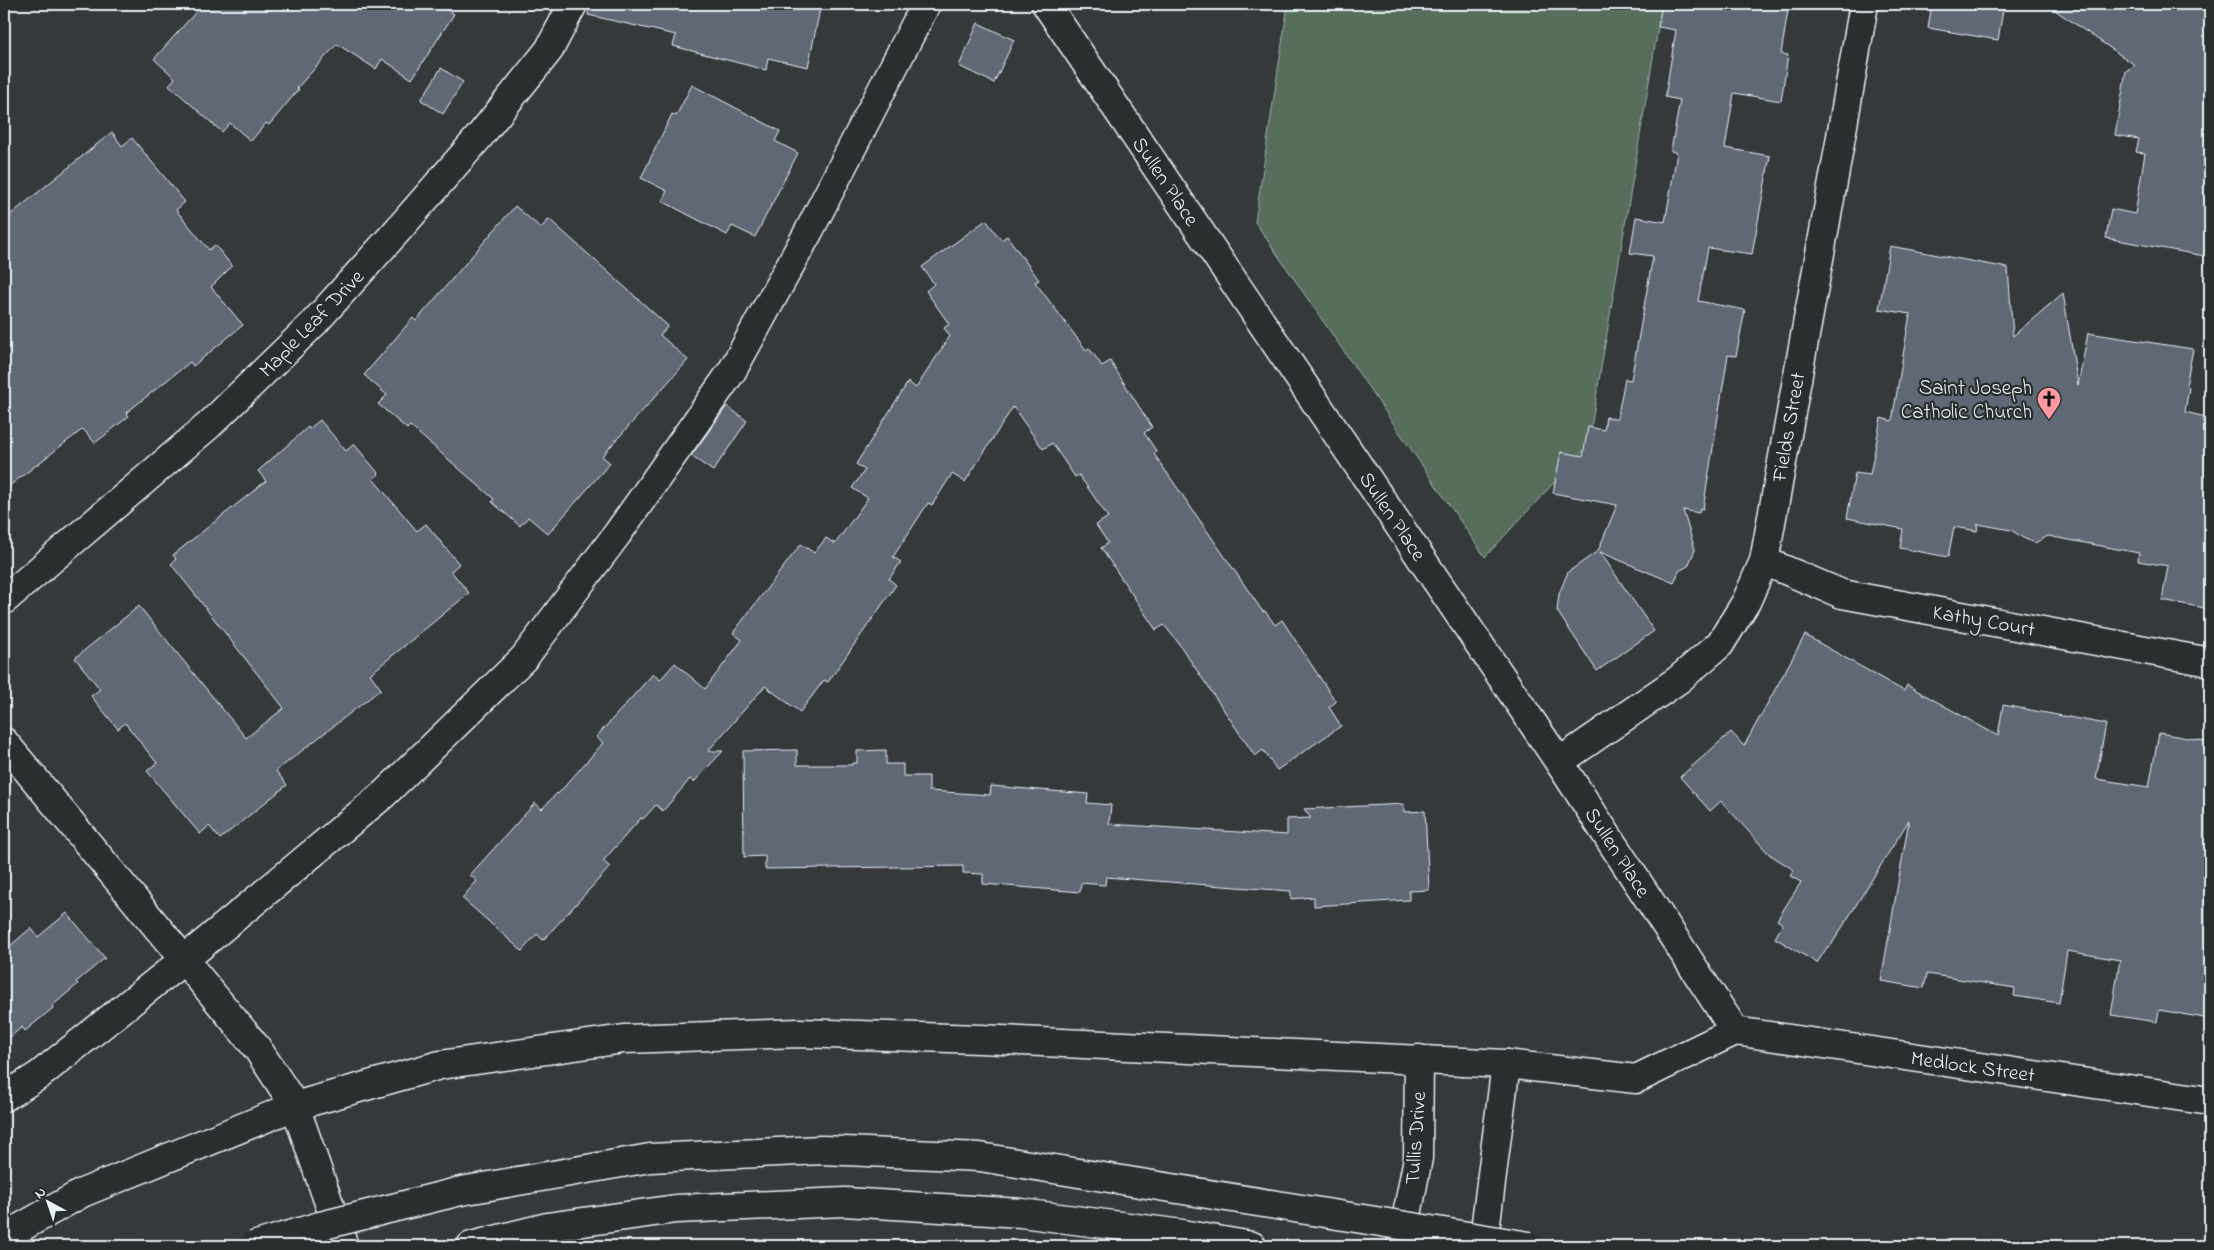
<svg xmlns="http://www.w3.org/2000/svg" width="2214" height="1250" font-family="'Indie Flower',sans-serif">
<style>
.green{fill:#566e5a;stroke:#9fb0a9}
.building{fill:#616776;stroke:#e8f1f8}
.lines{fill:none;stroke-linecap:round;stroke-linejoin:round}
.minor-casing{stroke:#e8f1f8;stroke-width:31}
.major-casing{stroke:#e8f1f8;stroke-width:31}
.minor{stroke:#2a2d2e;stroke-width:28}
.major{stroke:#2a2d2e;stroke-width:28}
.major-bridge-casing{stroke:#e8f1f8;stroke-width:31;stroke-linecap:butt}
.major-bridge{stroke:#2a2d2e;stroke-width:28}
.labels{text-anchor:middle;stroke-width:4.5;stroke-linejoin:round;paint-order:stroke}
.street-label{font-size:21px;fill:#e8f1f8;stroke:#2a2d2e}
.poi-label{font-size:21px;fill:#e8f1f8;stroke:#2a2d2e;text-anchor:end}
</style>
<rect width="100%" height="100%" fill="#35393c"/>
<filter id="ink" filterUnits="userSpaceOnUse"><feTurbulence type="fractalNoise" baseFrequency=".02" numOctaves="2"/><feDisplacementMap in="SourceGraphic" scale="10" xChannelSelector="R" yChannelSelector="G"/><feConvolveMatrix kernelMatrix="1 2 1 2 8 2 1 2 1" color-interpolation-filters="sRGB"/></filter>
<g filter="url(#ink)">
<polygon class="green" points="1288,4 1662,4 1588,446 1485,557 1255,222"/>
<g class="building">
<polygon points="203,4 438,4 454,14 412,79 382,59 376,69 337,44 297,88 299,89 269,125 266,123 251,141 230,123 222,132 169,85 175,78 154,59"/>
<polygon points="590,4 821,4 808,67 768,58 766,70 673,46 676,35 588,15"/>
<polygon points="1662,4 1789,4 1781,54 1788,55 1781,101 1734,93 1725,148 1770,156 1752,254 1708,248 1698,301 1745,310 1736,356 1728,355 1703,509 1700,508 1699,513 1683,510 1695,550 1688,566 1679,571 1674,583 1600,552 1654,631 1597,671 1557,611 1559,594 1568,572 1598,551 1617,505 1553,493 1561,452 1583,456 1588,427 1604,430 1606,417 1617,419 1625,379 1631,380 1653,256 1630,253 1636,217 1665,222 1677,153 1671,151 1680,100 1665,97 1676,30 1658,27"/>
<polygon points="1932,4 2004,4 1998,40 1928,28"/>
<polygon points="2046,4 2210,4 2210,257 2106,238 2111,209 2135,214 2145,153 2136,152 2139,139 2115,135 2126,71 2135,65"/>
<polygon points="978,23 1014,40 994,83 959,66"/>
<polygon points="441,68 463,82 443,114 421,100"/>
<polygon points="692,85 780,131 775,141 798,153 755,237 732,226 727,235 662,201 667,191 641,178 672,114 676,116"/>
<polygon points="112,132 122,146 132,138 185,202 176,210 209,250 215,245 232,266 211,287 243,325 193,366 190,362 126,413 129,416 95,443 83,429 4,490 4,220"/>
<polygon points="515,206 541,228 549,219 607,271 668,326 660,335 688,360 602,456 610,463 548,534 528,517 520,526 492,502 494,499 410,426 407,429 378,404 387,395 364,375 413,318 416,321"/>
<polygon points="986,220 1001,240 1007,236 1039,280 1035,282 1086,350 1089,348 1102,366 1110,361 1152,427 1144,433 1157,452 1154,454 1263,612 1265,611 1275,625 1282,620 1336,702 1329,707 1341,726 1277,770 1263,750 1255,756 1177,641 1164,625 1156,630 1101,548 1108,543 1096,525 1108,517 1079,475 1075,477 1052,443 1043,449 1013,407 965,482 952,474 932,505 928,503 893,557 901,562 889,579 896,585 828,682 824,680 800,712 765,686 708,751 723,751 694,782 690,779 663,811 656,805 643,819 641,818 603,861 610,867 543,940 537,934 522,951 462,898 477,881 470,875 535,803 542,809 557,793 558,794 603,743 596,737 653,674 660,680 675,663 705,689 742,640 733,633 801,544 814,553 826,538 835,544 868,498 852,488 865,470 856,464 908,382 916,388 950,336 944,328 949,324 926,291 934,284 922,267"/>
<polygon points="1890,246 2008,268 2013,336 2063,293 2078,385 2088,333 2193,349 2186,386 2189,387 2185,412 2210,418 2210,609 2162,600 2168,566 2138,561 2139,553 2048,536 2035,543 2023,538 2011,530 1978,524 1977,531 1954,527 1948,557 1900,548 1903,529 1847,518 1855,473 1870,475 1881,418 1892,421 1910,314 1879,309"/>
<polygon points="727,406 747,421 713,471 691,456"/>
<polygon points="320,420 346,451 354,444 379,474 373,479 417,531 426,524 459,564 451,571 469,593 370,674 381,689 276,771 287,785 220,839 209,826 200,834 147,771 157,763 125,723 118,729 91,696 100,689 75,658 139,606 246,738 284,708 171,564 176,559 173,555 266,481 258,471 308,427 309,429"/>
<polygon points="1805,635 1904,691 1907,685 1998,736 2003,705 2106,724 2096,779 2149,787 2159,733 2210,742 2210,1019 2159,1010 2157,1022 2111,1015 2120,960 2067,951 2059,1003 2014,996 2015,988 1927,974 1924,988 1881,981 1909,820 1830,947 1828,946 1817,963 1775,938 1783,924 1777,920 1801,882 1790,876 1794,870 1769,854 1721,801 1710,811 1680,777 1731,732 1744,746"/>
<polygon points="797,750 797,765 852,765 852,763 857,763 857,751 886,750 886,764 903,764 903,776 929,776 929,791 990,795 991,786 1088,794 1087,803 1111,805 1109,824 1287,835 1287,819 1311,818 1304,809 1404,804 1404,812 1425,811 1429,890 1409,891 1409,900 1314,906 1314,897 1291,899 1291,891 1182,883 1106,877 1105,885 1081,883 1080,892 983,884 983,874 963,873 963,866 765,869 765,856 744,857 743,751"/>
<polygon points="67,913 105,958 76,982 78,984 52,1006 53,1008 25,1031 22,1027 4,1042 4,951 31,928 38,937"/>
</g>
<g class="lines">
<defs>
<g id="minor">
<polyline points="1046,4 1559,762 1735,1031"/>
<polyline points="1764,561 1842,594 2210,662"/>
<polyline points="4,600 209,425 313,324 398,230 479,137 549,50 573,4"/>
<polyline points="4,742 257,1048 295,1106 344,1246"/>
<polyline points="1559,762 1678,680 1720,644 1746,602 1764,561 1835,171 1864,4"/>
<polyline points="1735,1031 2210,1101"/>
<polyline points="4,1097 38,1076 185,959 384,794 524,658 618,533 732,371 809,231 926,4"/>
<polyline points="4,1237 82,1193 295,1106 440,1065 624,1039 799,1033 980,1039 1506,1064 1636,1079 1735,1031"/>
<polyline points="1401,1246 1418,1158 1419,1059"/>
<polyline points="1483,1246 1506,1064"/>
</g>
<polyline id="major" points="471,1246 547,1227 676,1209 845,1202 1021,1213 1182,1234 1252,1246"/>
</defs>
<use href="#minor" class="minor-casing"/>
<use href="#major" class="major-casing"/>
<use href="#minor" class="minor"/>
<use href="#major" class="major"/>
<defs>
<polyline id="major-bridge" points="253,1246 320,1226 461,1191 650,1158 822,1150 980,1157 1529,1246"/>
</defs>
<use href="#major-bridge" class="major-bridge-casing"/>
<use href="#major-bridge" class="major-bridge"/>
</g>
</g>
<defs>
<symbol id="church-pin" viewBox="-11 -11 22 30"><path d="M0 17L-7.5 6A9.5 9.5 0 1 1 7.5 6Z" fill="#ff9aa2" stroke="#2a2d2e"/><path d="M-1.2-6h2.4v3.5h3.3v2.4h-3.3V6h-2.4V-.1h-3.3v-2.4h3.3Z" fill="#111"/></symbol>
</defs>
<g fill-rule="evenodd">
<use href="#church-pin" x="2035" y="385" width="28" height="38"/>
</g>
<g class="labels">
<g class="street-label">
<text transform="translate(1166 181) rotate(56)" y="7">Sullen Place</text>
<text transform="translate(311 323) rotate(-46)" y="7">Maple Leaf Drive</text>
<text transform="translate(1788 427) rotate(-80)" y="7">Fields Street</text>
<text transform="translate(1393 516) rotate(56)" y="7">Sullen Place</text>
<text transform="translate(1984 620) rotate(10)" y="7">Kathy Court</text>
<text transform="translate(1618 852) rotate(57)" y="7">Sullen Place</text>
<text transform="translate(1973 1066) rotate(8)" y="7">Medlock Street</text>
<text transform="translate(1415 1138) rotate(-86)" y="7">Tullis Drive</text>
</g>
<g class="poi-label">
<text x="2032" y="394">Saint Joseph<tspan x="2032" dy="24">Catholic Church</tspan></text>
</g>
</g>
<rect width="2214" height="1250" fill="none" stroke="#2a2d2e" stroke-width="20"/>
<rect x="10" y="10" width="2194" height="1230" fill="none" stroke="#e8f1f8" stroke-width="2" filter="url(#ink)"/>
<g transform="translate(48 1202) rotate(320)" stroke="#2a2d2e" stroke-width="4" paint-order="stroke">
<path d="M0-4L9 19L0 12L-9 19Z" fill="#e8f1f8"/>
<text y="-8" font-size="14" font-weight="bold" text-anchor="middle" fill="#e8f1f8">N</text>
</g>
</svg>
